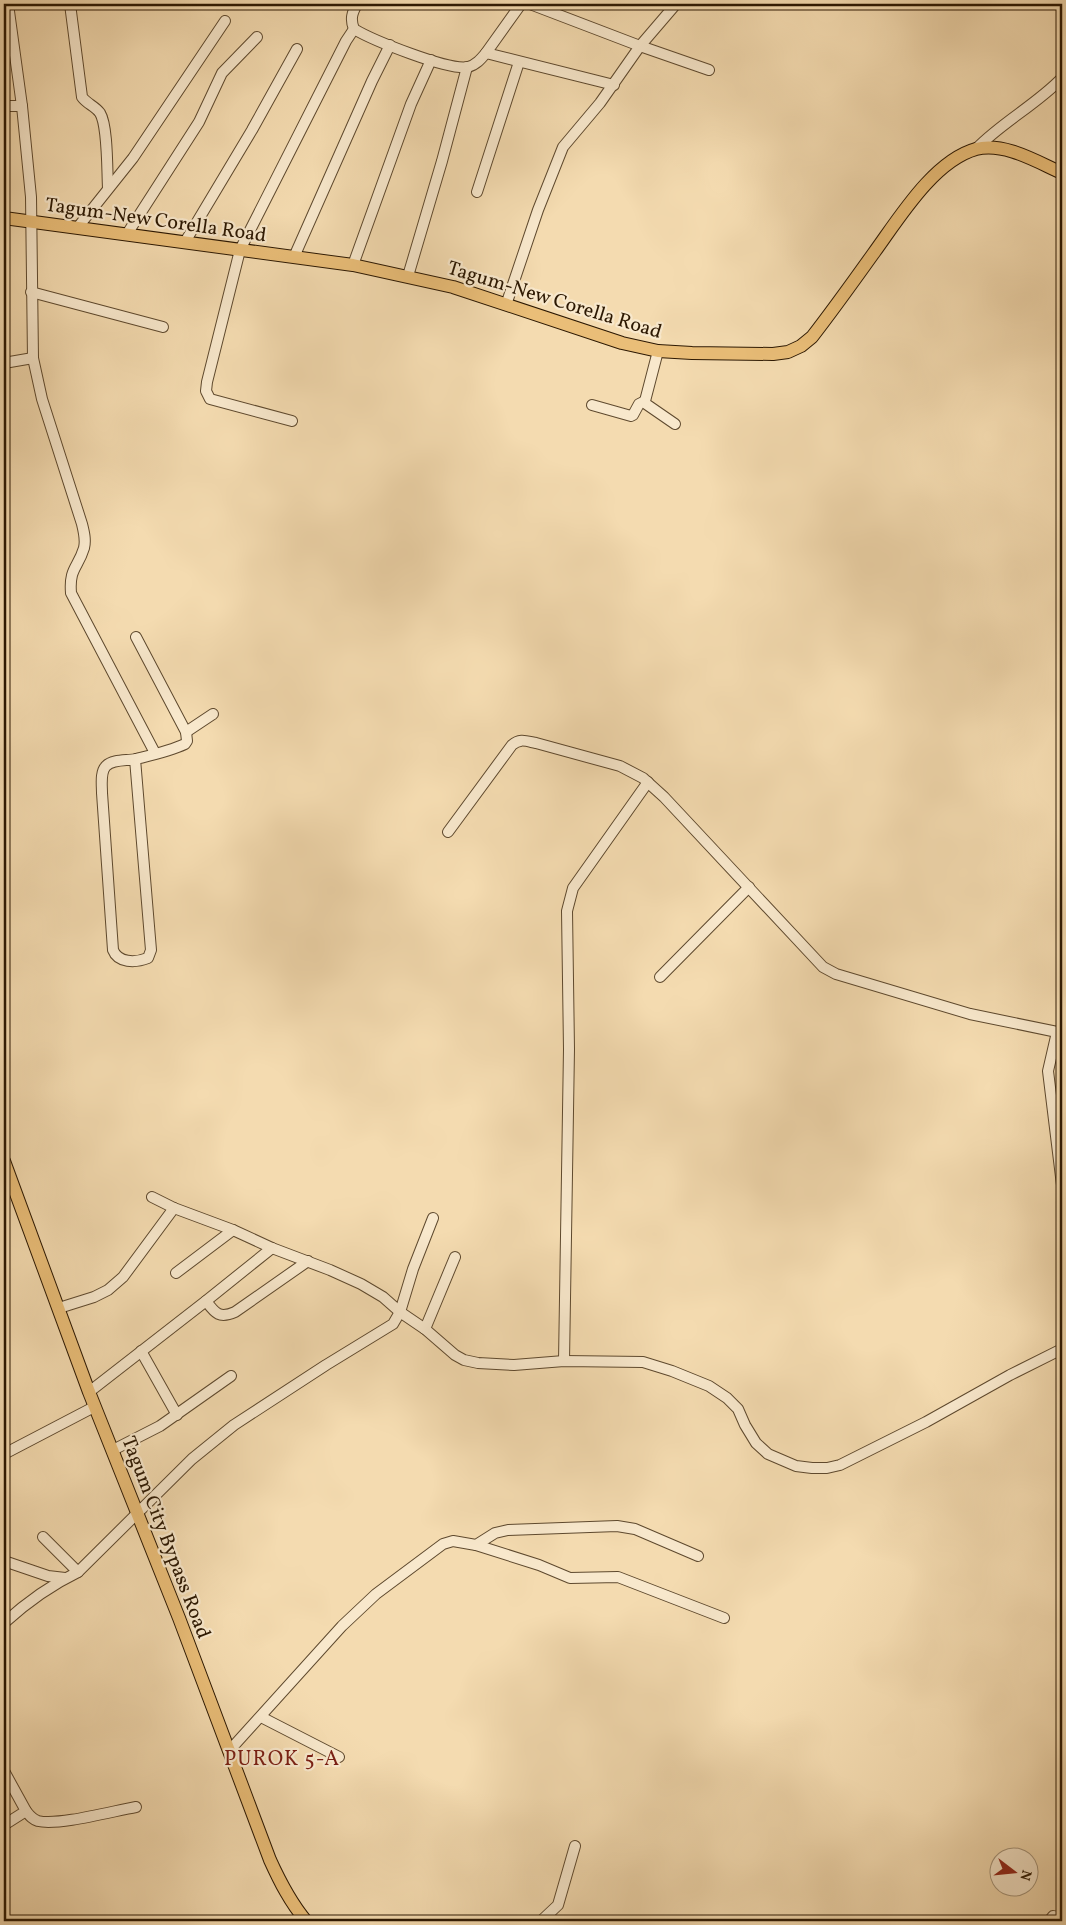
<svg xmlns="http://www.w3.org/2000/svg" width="1066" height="1925" font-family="Vollkorn,serif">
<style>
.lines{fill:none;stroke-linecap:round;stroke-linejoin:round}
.minor-casing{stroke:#5e492e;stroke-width:12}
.major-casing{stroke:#2c1802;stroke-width:14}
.minor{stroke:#f8e8cc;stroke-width:10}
.major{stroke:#eabe78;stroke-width:12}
.labels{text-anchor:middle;stroke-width:4.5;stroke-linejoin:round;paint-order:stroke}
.street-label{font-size:20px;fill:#2c1802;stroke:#f8e8cc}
.neighbourhood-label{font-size:21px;letter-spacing:1px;fill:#7a1f14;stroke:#f8e8cc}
</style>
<rect width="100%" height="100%" fill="#f4dbb0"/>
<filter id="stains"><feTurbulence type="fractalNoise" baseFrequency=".004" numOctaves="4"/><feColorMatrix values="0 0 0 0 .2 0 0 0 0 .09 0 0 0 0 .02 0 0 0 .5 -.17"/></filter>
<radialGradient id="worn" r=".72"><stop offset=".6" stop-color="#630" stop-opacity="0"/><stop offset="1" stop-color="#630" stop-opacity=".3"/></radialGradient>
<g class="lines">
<defs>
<g id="minor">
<path d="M8,4L22,106L31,197L33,358L42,399L82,524C84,532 86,540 84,548C78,568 69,568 71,593L155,753"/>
<path d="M70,4L82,97C87,104 95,106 100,113C108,126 107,171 108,188"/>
<path d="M357,4C352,13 350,19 354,29C372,40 449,71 468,67C476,65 481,59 486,53L614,85"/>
<polyline points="530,4 640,46 709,70"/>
<polyline points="486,53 521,4"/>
<polyline points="4,106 22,106"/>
<path d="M976,149C1002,122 1036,105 1062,78"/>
<polyline points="477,192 519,62"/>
<polyline points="78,227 133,158 225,21"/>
<polyline points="127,234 199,122 222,73 257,37"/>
<polyline points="185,242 252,130 297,49"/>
<polyline points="294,257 372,81 390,45"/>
<polyline points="353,265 411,104 431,60"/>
<polyline points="408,276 442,161 467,67"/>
<polyline points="31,292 163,327"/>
<polyline points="506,305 538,210 563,147 600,103 640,46 676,4"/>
<polyline points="658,351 645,401 646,404 675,424"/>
<polyline points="4,363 33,358"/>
<polyline points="592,405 631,416 633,415 639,404 645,401"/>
<polyline points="292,421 210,399 206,391 207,382 240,250 346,41 354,29"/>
<polyline points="186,732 213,714"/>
<path d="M135,759L151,950L148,958C135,963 118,963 113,950L102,793C102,785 100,772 106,766C113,759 127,761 136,759C152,755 170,751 185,744L187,741L186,732L136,637"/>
<path d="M448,832L512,745C520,738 526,741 536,743L620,766L643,778L664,797L823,967L836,974L970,1014L1062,1033"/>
<polyline points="660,977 749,887"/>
<polyline points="1057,1032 1048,1071 1062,1185"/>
<polyline points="152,1197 174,1208 233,1230 272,1248 330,1270 361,1284 383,1297 400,1312 425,1329 455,1355 464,1360 478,1363 514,1365 564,1361 643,1362 672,1371 709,1386 727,1398 738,1409 745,1425 756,1443 768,1454 796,1466 812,1468 827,1468 840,1465 926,1422 1010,1375 1062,1349"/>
<polyline points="176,1273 233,1230"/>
<path d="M206,1301C215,1313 219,1319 235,1312L308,1261"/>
<polyline points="59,1308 94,1297 108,1290 123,1277 174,1208"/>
<polyline points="425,1329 455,1257"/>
<polyline points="141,1351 177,1415"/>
<polyline points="564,1361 569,1049 567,911 573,888 648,782"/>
<polyline points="89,1392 206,1301 272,1248"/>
<polyline points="113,1450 160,1426 231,1376"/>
<polyline points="4,1454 94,1407"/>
<polyline points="43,1537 78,1572"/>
<polyline points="476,1545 539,1565 570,1578 618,1577 724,1618"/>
<polyline points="4,1561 48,1576 65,1578"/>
<path d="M4,1623C26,1603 51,1585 78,1572L192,1459L234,1425L326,1365L393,1324L400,1312L413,1269L433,1218"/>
<polyline points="261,1717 339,1757"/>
<polyline points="229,1751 342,1626 376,1594 443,1544 453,1541 476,1545 495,1533 508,1530 617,1526 635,1529 698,1556"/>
<polyline points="4,1771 26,1811 4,1825"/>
<path d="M26,1811C30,1816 32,1819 38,1821C58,1826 113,1811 136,1807"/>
<polyline points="541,1921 558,1905 575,1846"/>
<polyline points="1049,1921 1053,1916 1062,1918"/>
</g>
<g id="major">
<path d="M4,218L353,265L453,287L622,343L658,351L692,353L773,354L788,352L801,346L812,337C833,310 853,282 873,254C898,220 933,161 976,149C1005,142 1037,162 1062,173"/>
<path d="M4,1161L89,1392L179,1618L270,1860C280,1882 290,1902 306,1921"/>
</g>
</defs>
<use href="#minor" class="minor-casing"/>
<use href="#major" class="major-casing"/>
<use href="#minor" class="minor"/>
<use href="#major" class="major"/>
</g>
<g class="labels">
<g class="street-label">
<text transform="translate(156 219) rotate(8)" y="7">Tagum-New Corella Road</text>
<text transform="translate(555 299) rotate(17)" y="7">Tagum-New Corella Road</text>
<text transform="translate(167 1537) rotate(69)" y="7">Tagum City Bypass Road</text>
</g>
<g class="neighbourhood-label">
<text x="282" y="1765">PUROK 5-A</text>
</g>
</g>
<rect width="1066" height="1925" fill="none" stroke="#f4dbb0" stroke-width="20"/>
<rect x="5" y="5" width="1056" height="1915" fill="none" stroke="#2c1802" stroke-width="2.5"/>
<rect x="10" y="10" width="1046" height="1905" fill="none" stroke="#2c1802"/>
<g transform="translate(1014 1872) rotate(106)"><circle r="24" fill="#f8e8cc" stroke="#a6957b"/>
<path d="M0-4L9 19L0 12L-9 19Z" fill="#8f2418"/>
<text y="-8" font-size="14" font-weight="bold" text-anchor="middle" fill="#2c1802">N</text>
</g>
<rect width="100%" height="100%" filter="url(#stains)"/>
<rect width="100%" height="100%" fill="url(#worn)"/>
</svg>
